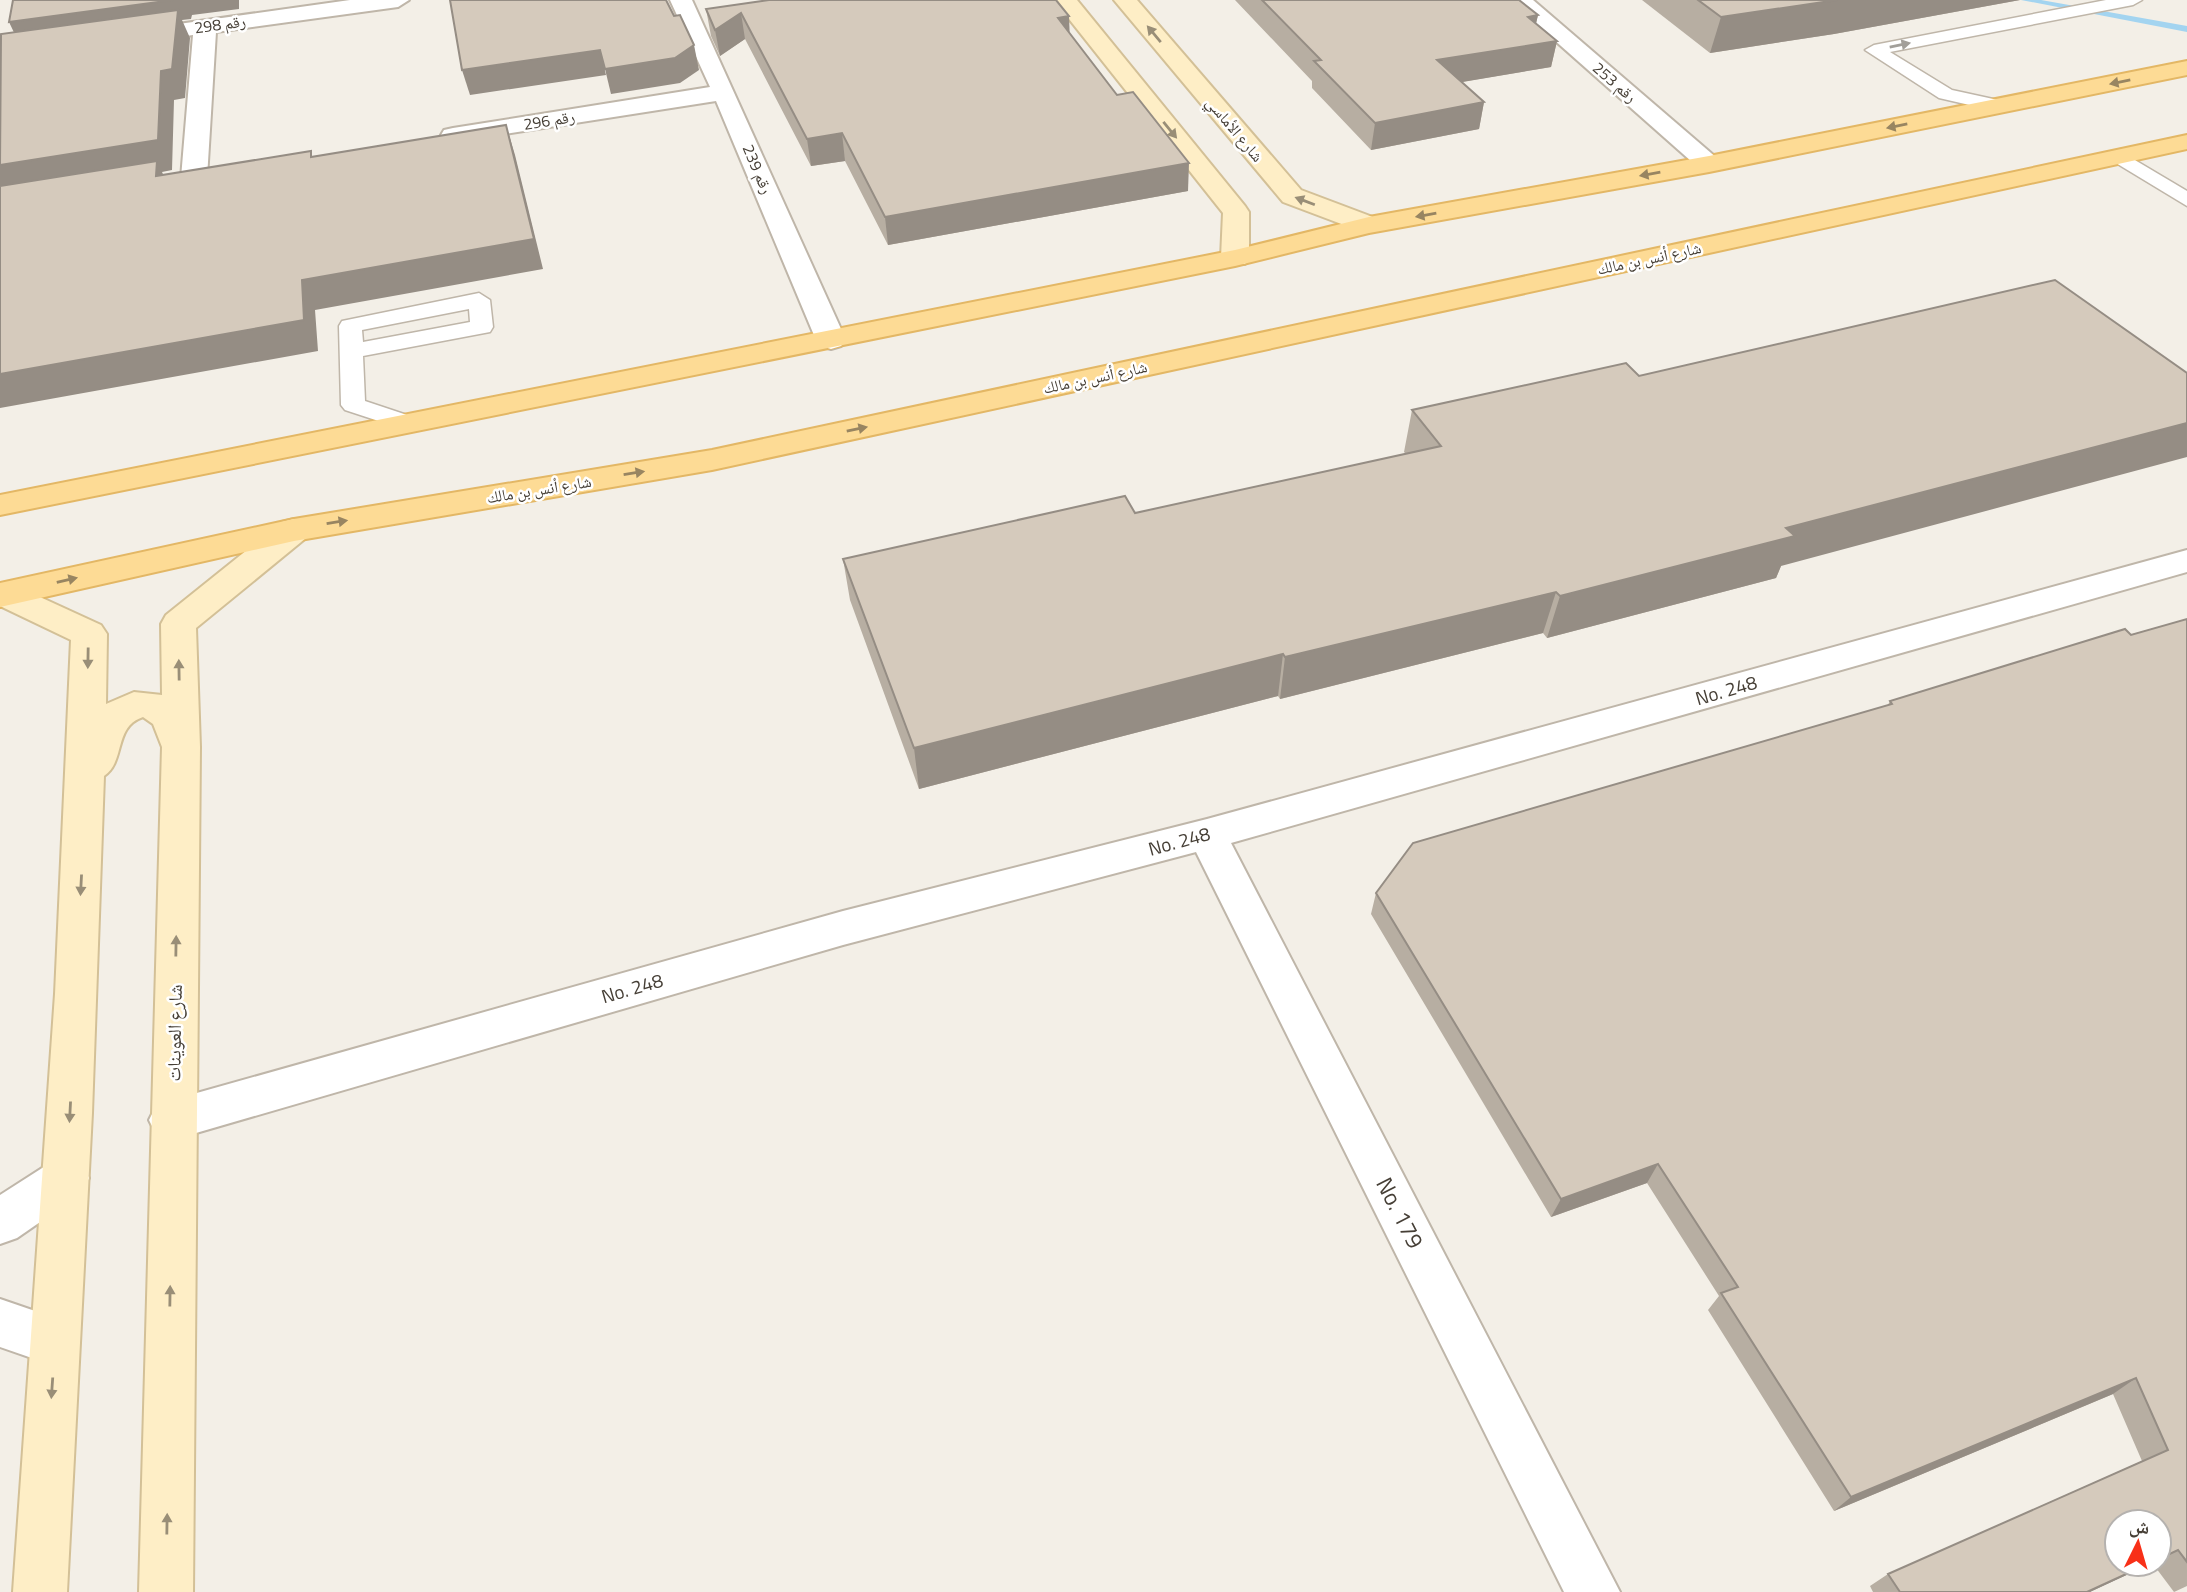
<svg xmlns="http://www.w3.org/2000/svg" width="2187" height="1592" font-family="'Titillium Web','Noto Naskh Arabic',sans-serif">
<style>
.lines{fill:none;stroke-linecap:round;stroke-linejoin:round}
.stream{fill:#a3d4f0;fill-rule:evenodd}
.lane-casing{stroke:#bfb6a9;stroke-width:3}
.street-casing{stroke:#bfb6a9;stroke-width:4}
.secondary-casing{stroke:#d3c097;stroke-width:4}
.primary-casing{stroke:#e3b765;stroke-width:4}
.lane{fill:#fff;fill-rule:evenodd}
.street{fill:#fff;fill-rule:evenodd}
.secondary{fill:#feeec6;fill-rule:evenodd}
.primary{fill:#fddb95;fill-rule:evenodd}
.wall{fill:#b7aea2}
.shaded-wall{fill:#958d84}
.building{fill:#d5cabc;stroke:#958d84;stroke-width:2}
.oneway{fill:#998e77}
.oneway2{fill:#a29f9a}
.oneway3{fill:#988561}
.labels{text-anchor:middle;stroke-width:5;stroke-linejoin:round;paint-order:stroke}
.far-street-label{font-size:16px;fill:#463f36;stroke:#fff}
.street-label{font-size:19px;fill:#463f36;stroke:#fff}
.near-street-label{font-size:23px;fill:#463f36;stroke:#fff}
</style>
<rect width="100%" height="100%" fill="#f3efe7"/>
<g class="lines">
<polygon class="stream" points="2021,0 2041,0 2187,26 2187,32"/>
<defs>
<g id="lane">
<polygon points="2106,0 2142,0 2133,5 1890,52 1952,90 2007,102 2009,106 2000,112 1939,98 1865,50 1874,45"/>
<polygon points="2118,150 2187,191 2187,206 2111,160 2108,156"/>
<path d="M479,293L490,300L493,327L490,332L363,356L365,401L419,419L423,424L419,429H403L345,410L341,405L339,326L342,321ZM469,309L470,322L363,342L362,330Z"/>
</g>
<g id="street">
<polygon points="350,0 409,0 398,7 216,32 207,178 203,183 185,183 181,178 193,35 136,43 128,41 125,36 128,31"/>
<polygon points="670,0 692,0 846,340 841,346 831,349 821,346 816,340 716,101 453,142 444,140 441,135 444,130 453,128 710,87"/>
<polygon points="1509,0 1533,0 1718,159 1722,164 1718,169 1700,169"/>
<polygon points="2187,550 2187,572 1231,843 1620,1592 1564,1592 1196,852 843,945 172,1140 156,1134 149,1120 156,1106 172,1100 843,911 1207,819"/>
<polygon points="66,1157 82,1163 89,1178 82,1193 17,1238 0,1244 0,1195 50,1163"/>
<polygon points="0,1299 73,1324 80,1341 73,1358 55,1366 0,1347"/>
</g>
<g id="secondary">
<polygon points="1054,0 1077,0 1245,206 1249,212 1249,258 1245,264 1225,264 1221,258 1223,213"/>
<polygon points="1114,0 1137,0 1301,190 1378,219 1382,225 1378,231 1360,231 1283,202"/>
<path d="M294,519L306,522L310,530L306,538L196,628L200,747L193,1592H139L162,747L153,724L143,717C113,727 126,761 104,776L92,1113L67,1592H13L55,994L71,640L0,606V583L16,586L101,625L107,634L106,704L134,692L162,695L161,624L166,615L282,522Z"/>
</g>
<g id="primary">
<polygon points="2187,61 2187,75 1709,172 1369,233 1235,266 0,515 0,495 1235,250 1369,217 1709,156"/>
<polygon points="2187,135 2187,149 712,470 294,541 0,607 0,583 294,519 712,450"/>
</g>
</defs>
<use href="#lane" class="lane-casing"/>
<use href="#street" class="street-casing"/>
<use href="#secondary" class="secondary-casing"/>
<use href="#primary" class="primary-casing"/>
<use href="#lane" class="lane"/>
<use href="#street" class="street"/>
<use href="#secondary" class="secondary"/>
<use href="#primary" class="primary"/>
</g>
<g class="wall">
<polygon points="1235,0 1519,0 1538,15 1536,23 1557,41 1551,67 1461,82 1484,102 1479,129 1371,150 1312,88 1312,81"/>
<polygon points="1642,0 2020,0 1834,34 1710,53"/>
<polygon points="706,9 1070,34 1188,191 888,245 845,161 811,166 745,39 720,56 711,36"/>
<polygon points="1412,410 1781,566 1776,578 1547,638 1543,633 1280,699 1278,696 919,789 850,600 843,559 1135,513 1406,454 1404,452"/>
<polygon points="2187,619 2187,1586 2174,1592 2153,1564 2159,1564 2159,1522 2090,1592 1873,1592 1870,1586 1888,1574 2142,1461 2113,1394 1834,1511 1708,1310 1719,1296 1647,1183 1551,1217 1371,914 1376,893 1888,705 1890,701"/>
</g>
<g class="shaded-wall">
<polygon points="173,0 239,0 239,9 192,15 191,19 182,20 190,38 185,98 174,100 172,170 162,172 171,191 0,197 0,165 19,43 9,22"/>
<polygon points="1837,0 2020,0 1834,34 1710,53 1721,17"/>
<polygon points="741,13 745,39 720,56 715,30"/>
<polygon points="1538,15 1532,41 1528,17"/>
<polygon points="1069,16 1070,43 1058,18"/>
<polygon points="1557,41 1551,67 1433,87 1437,60"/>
<polygon points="694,45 699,70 680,83 611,94 605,69"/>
<polygon points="600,50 606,75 470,95 462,70"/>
<polygon points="1484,102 1479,129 1371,150 1375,123"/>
<polygon points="506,125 515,155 543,269 315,310 318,351 0,408 0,374 302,280"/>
<polygon points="842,133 845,161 811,166 807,139"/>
<polygon points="1189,163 1188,191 888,245 885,217"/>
<polygon points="2187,423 2187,457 1781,566 1776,578 1547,638 1560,596 1786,528"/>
<polygon points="1556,592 1543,633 1280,699 1285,657"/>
<polygon points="1283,654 1278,696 919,789 914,748"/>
<polygon points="1658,1164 1647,1183 1551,1217 1561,1199"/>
<polygon points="2136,1378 2113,1394 1834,1511 1851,1497"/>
<polygon points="2148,1564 2150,1564 2090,1592 2087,1592"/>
</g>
<g class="building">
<polygon points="13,0 173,0 9,22"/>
<polygon points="450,0 666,0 674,16 680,15 694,45 675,58 605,69 600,50 462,70"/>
<polygon points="769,0 1056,0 1069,16 1058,18 1117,95 1133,92 1189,163 885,217 842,133 807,139 741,13 715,30 706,9"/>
<polygon points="1262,0 1519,0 1538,15 1528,17 1557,41 1437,60 1484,102 1375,123 1314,61 1321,60"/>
<polygon points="1698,0 1837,0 1721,17"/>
<polygon points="178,10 172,69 161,71 158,140 0,165 1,34"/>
<polygon points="506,125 534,239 302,280 304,320 0,374 0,186 157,161 156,176 311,151 311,157"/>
<polygon points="2055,280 2187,373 2187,423 1786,528 1795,536 1560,596 1556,592 1285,657 1283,654 914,748 843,559 1125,496 1135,513 1441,446 1412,410 1626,363 1639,376"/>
<polygon points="2187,619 2187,1562 2178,1550 2159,1559 2159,1522 2117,1522 2117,1564 2148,1564 2087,1592 1900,1592 1888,1574 2168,1450 2136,1378 1851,1497 1721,1293 1738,1287 1658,1164 1561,1199 1376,893 1413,843 1892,704 1890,701 2125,629 2131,635"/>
</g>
<defs><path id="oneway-solid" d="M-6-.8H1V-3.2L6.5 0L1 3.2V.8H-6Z" transform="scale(1.75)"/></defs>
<g class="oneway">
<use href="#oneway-solid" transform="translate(1154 34) rotate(-130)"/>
<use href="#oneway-solid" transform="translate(1170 130) rotate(51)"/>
<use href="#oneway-solid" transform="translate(1305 201) rotate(-159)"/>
<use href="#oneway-solid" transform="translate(88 658) rotate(91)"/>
<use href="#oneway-solid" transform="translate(179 670) rotate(-91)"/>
<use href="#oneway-solid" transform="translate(81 885) rotate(93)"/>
<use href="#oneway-solid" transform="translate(176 946) rotate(-89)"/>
<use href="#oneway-solid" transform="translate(70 1112) rotate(93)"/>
<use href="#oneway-solid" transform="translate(170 1296) rotate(-89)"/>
<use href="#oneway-solid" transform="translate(52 1388) rotate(94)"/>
<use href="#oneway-solid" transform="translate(167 1524) rotate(-89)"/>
</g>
<use class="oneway2" href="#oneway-solid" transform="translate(1900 45) rotate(-11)"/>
<g class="oneway3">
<use href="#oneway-solid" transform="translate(2120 82) rotate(169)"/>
<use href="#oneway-solid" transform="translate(1897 126) rotate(169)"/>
<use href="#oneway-solid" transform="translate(1650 174) rotate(170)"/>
<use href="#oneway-solid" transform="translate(1426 215) rotate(170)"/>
<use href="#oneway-solid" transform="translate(857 429) rotate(-12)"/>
<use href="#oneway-solid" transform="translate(634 473) rotate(-9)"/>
<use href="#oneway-solid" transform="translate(337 522) rotate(-9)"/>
<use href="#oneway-solid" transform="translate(67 580) rotate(-13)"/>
</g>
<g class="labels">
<g class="far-street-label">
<text transform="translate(220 24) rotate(-8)" y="6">رقم 298</text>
<text transform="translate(1615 82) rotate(41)" y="6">رقم 253</text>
<text transform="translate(549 120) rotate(-9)" y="6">رقم 296</text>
<text transform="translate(1235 129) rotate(50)" y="6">شارع الأماسي</text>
<text transform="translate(758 169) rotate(67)" y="6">رقم 239</text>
<text transform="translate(1649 258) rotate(-12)" y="6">شارع أنس بن مالك</text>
<text transform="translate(1095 377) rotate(-12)" y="6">شارع أنس بن مالك</text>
<text transform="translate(539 489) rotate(-9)" y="6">شارع أنس بن مالك</text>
</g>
<g class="street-label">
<text transform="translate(1726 690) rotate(-16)" y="7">No. 248</text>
<text transform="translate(1179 841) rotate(-15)" y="7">No. 248</text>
<text transform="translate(632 988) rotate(-16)" y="7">No. 248</text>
<text transform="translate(174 1033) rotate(-89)" y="7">شارع العوينات</text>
</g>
<g class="near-street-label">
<text transform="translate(1400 1213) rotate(63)" y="8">No. 179</text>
</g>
</g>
<g transform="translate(2138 1543) rotate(5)"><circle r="33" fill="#ffffff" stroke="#b5b2af" stroke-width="2"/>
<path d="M0-5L12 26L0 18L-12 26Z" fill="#f83018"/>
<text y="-10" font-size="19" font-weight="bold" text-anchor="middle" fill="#463f36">ش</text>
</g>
</svg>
